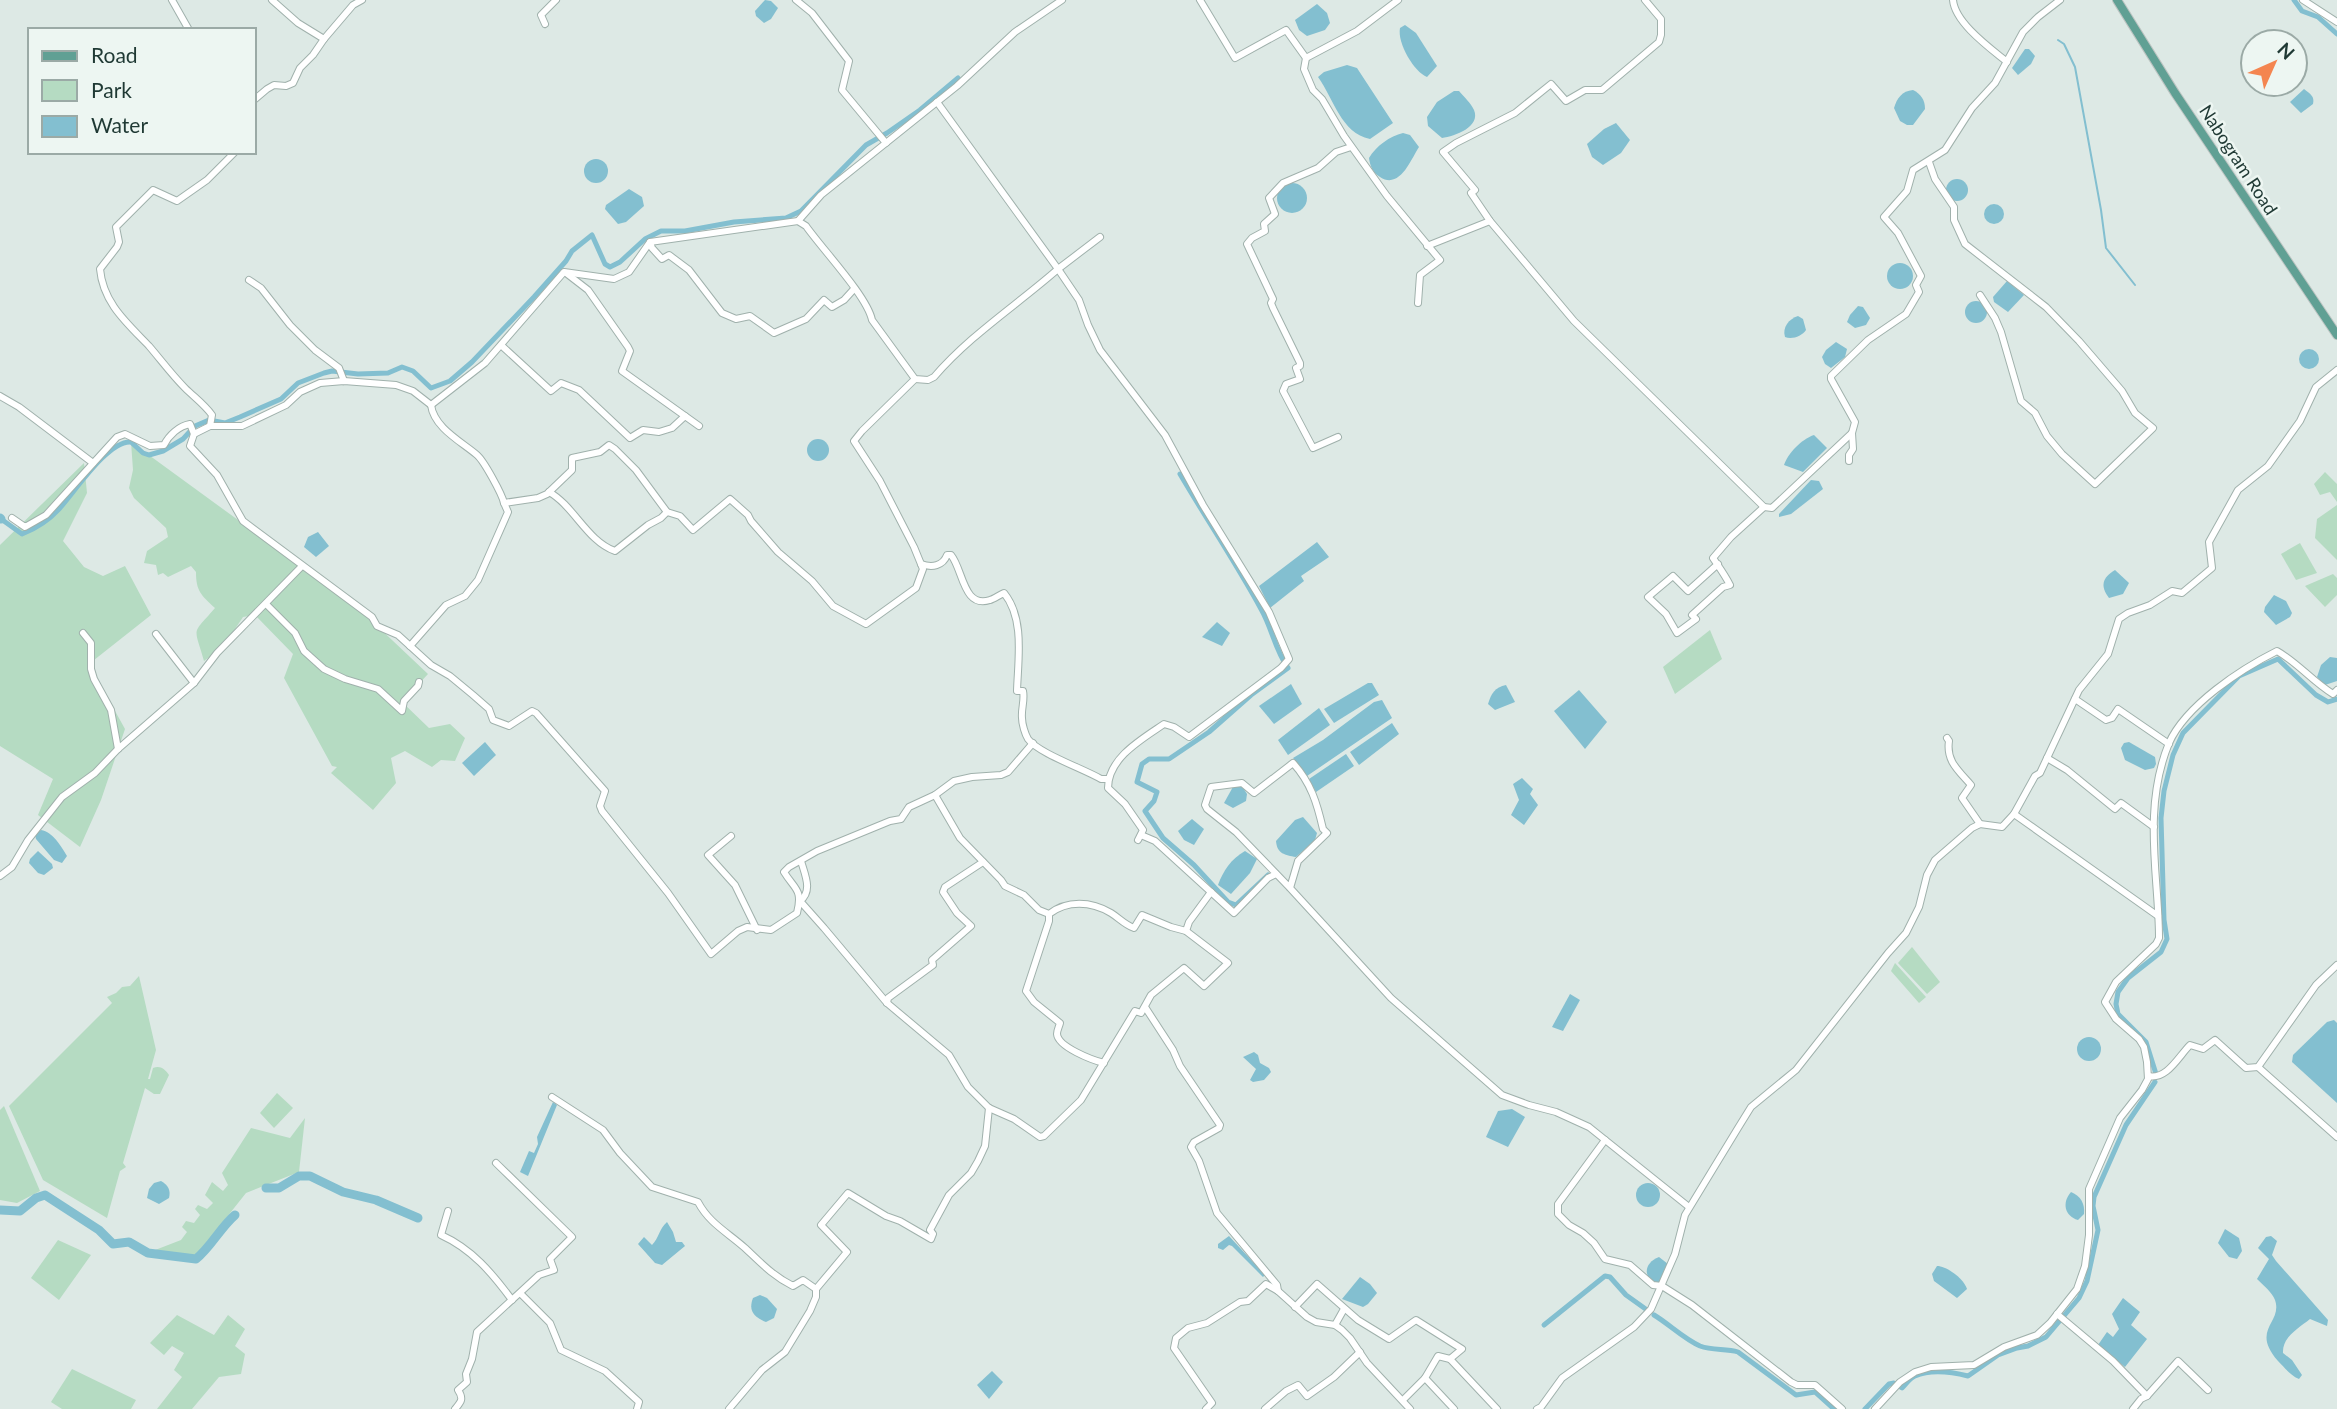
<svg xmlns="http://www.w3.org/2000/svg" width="2337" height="1409" font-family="Lato,sans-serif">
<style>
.green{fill:#b5dbc2}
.water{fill:#83bfd0}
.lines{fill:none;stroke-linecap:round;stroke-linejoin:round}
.stream{stroke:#83bfd0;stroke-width:2}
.canal{stroke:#83bfd0;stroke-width:5}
.river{stroke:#83bfd0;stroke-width:9}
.minor-casing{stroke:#a0b1ac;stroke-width:8}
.major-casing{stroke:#bcc4c2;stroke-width:10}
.minor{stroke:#fff;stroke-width:6}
.major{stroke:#60a094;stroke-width:8}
.labels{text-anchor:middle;stroke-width:5;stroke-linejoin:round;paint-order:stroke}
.street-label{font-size:18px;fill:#1f3934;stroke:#edf6f2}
</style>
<rect width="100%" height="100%" fill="#dde9e5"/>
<g class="green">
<path d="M131,442L356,606L428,674L402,702L429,728L450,724L465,738L455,761L441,760L432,767L405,751L391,758L396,783L373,810L331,773L337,767L332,766L284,678L293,654L255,615L243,617L223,647L204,661C194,625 191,636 215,608C201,595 196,591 196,572L191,566L168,577L163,573L158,575L156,565L144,563L147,551L168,537L166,528L134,498L129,488L133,470Z"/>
<polygon points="84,463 87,493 63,541 84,567 103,576 125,566 151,615 89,664 125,729 101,800 80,847 38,815 53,779 0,746 0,545"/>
<polygon points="2325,472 2337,484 2337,502 2330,492 2320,495 2314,484"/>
<polygon points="2337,505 2337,560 2315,538 2317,519"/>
<polygon points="2300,543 2317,573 2296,580 2281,554"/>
<polygon points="2333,574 2337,578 2337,595 2325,607 2305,586"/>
<polygon points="1710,630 1722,659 1675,694 1663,667"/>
<polygon points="1912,947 1940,982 1927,994 1898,963"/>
<polygon points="1895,963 1926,997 1919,1003 1891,971"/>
<path d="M139,976L156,1050L148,1079H150L153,1068C160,1065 165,1069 169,1075L160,1094H154L145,1088L123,1163L126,1167L120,1171L107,1218L43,1180L9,1106L112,1003L107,997L116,993L122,987L130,986Z"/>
<polygon points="277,1093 293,1108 274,1128 260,1113"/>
<polygon points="4,1106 40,1191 17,1203 0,1200 0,1110"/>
<polygon points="305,1118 299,1172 246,1193 196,1256 150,1252 181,1240 187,1232 182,1227 186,1221 194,1223 200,1215 195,1209 198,1205 207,1209 213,1203 205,1195 212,1182 223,1191 228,1185 222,1173 251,1128 290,1138"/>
<polygon points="58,1240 91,1255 59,1300 31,1278"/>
<polygon points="177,1315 214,1335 228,1315 245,1329 235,1346 245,1354 241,1374 219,1377 192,1409 157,1409 182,1377 174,1370 184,1353 172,1346 164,1355 150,1343"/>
<polygon points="72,1369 136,1400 131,1409 62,1409 51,1402"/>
</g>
<g class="water">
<polygon points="765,0 771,1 778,8 771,19 764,23 756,16 755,11"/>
<polygon points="1317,4 1327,13 1330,23 1325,30 1307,36 1299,30 1295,20"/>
<path d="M1405,25L1416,33L1437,66L1427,77C1414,72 1397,43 1400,28Z"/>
<polygon points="2025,49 2029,49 2035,56 2031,64 2018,75 2012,68"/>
<path d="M1347,65L1357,68L1393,123L1370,139C1341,133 1334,99 1318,77L1324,72Z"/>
<path d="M2304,89C2310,94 2315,96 2313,104L2301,113L2290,102Z"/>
<path d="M1913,90C1921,94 1925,100 1925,109L1913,125H1907L1900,121L1894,108C1897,98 1902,91 1913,90Z"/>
<path d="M1454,91H1459C1464,97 1471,103 1474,110C1481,127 1455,136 1442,138L1428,126L1427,117L1437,102Z"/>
<polygon points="1616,123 1630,140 1621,153 1603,165 1592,157 1587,144 1604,129"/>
<path d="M1403,133L1410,135L1419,147C1411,159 1400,190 1380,177C1373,173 1370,166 1369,158C1376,146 1390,136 1403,133Z"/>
<circle cx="596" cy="171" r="12"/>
<circle cx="1957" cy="190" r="11"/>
<circle cx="1292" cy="198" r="15"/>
<polygon points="629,189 642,197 644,206 626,222 618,224 605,209 606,205"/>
<circle cx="1994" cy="214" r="10"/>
<circle cx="1900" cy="276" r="13"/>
<polygon points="2007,281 2024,295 2008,312 1994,302 1993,297"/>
<circle cx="1976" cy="312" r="11"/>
<polygon points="1858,306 1863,307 1870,318 1866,325 1855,328 1847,322 1850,315"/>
<path d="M1798,316L1803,319L1806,330C1802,336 1792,340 1785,337C1782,327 1789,319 1798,316Z"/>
<polygon points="1836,342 1847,349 1845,357 1831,368 1825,364 1822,357 1826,350"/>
<circle cx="2309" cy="359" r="10"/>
<path d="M1814,435L1827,448L1803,472L1784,465C1788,453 1802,439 1814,435Z"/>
<circle cx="818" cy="450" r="11"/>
<polygon points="1811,480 1819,481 1823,489 1791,514 1779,517 1779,514"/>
<polygon points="318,532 329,546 316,557 304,547 308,537"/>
<polygon points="1317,542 1329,557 1301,576 1304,581 1270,608 1259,586"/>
<path d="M2115,570L2129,583L2123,594L2109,598C2100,586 2102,578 2115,570Z"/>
<polygon points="2274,595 2286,601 2292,613 2290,617 2276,625 2264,612 2265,607"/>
<polygon points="1217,622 1230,633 1222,646 1202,637"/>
<polygon points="2330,657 2337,658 2337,681 2325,685 2317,677 2321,665"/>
<polygon points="1368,683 1372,683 1379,695 1334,723 1324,709"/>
<polygon points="1291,684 1302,704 1274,724 1259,706"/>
<path d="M1506,685L1515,702L1495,710L1488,704C1491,694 1495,687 1506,685Z"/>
<polygon points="1579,690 1607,722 1585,749 1554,711"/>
<polygon points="1382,700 1392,718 1307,776 1293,758 1323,740 1374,702"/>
<polygon points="1319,708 1330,725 1288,755 1278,740"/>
<polygon points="1392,723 1399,734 1359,765 1350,752"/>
<polygon points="485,742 496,755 474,776 462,763"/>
<polygon points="2129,742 2155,757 2156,764 2154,768 2145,770 2125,760 2121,748 2124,743"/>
<polygon points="1346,754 1354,766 1316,792 1309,779"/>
<polygon points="1522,778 1533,789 1530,794 1538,805 1524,825 1511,815 1519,800 1513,784"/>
<polygon points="1234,785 1242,786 1247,794 1246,801 1233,808 1224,803"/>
<path d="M1303,817L1317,833L1315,840L1296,857C1285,855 1277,854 1276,841L1295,820Z"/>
<polygon points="1192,819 1204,829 1194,845 1184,840 1178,831"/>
<path d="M41,830C53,832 61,846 67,856L62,863L54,860L36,839L35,835Z"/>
<polygon points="38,851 52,864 53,868 44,875 38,873 29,863 30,859"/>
<path d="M1245,851L1257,859L1250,873L1231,894L1218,885C1223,871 1231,859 1245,851Z"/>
<polygon points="1570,994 1580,1000 1563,1031 1552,1027"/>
<polygon points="2334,1020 2337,1023 2337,1103 2292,1062 2293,1055 2327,1022"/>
<circle cx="2089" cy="1049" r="12"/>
<polygon points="1254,1052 1258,1055 1260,1063 1269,1068 1271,1072 1264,1080 1253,1082 1250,1080 1256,1069 1243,1057"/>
<polygon points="553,1102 557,1105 528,1176 520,1172 529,1151 534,1153 538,1144 537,1137"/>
<polygon points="1512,1109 1525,1117 1508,1147 1486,1137 1498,1111"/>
<path d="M161,1181C168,1185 171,1190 169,1198L159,1204L147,1198L149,1189L154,1183Z"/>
<circle cx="1648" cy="1195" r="12"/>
<path d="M2071,1192C2081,1196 2085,1204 2084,1214L2078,1220C2064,1216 2062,1202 2071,1192Z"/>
<path d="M667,1222L673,1232L676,1242H682L685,1246L662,1265L655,1263L638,1244L644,1237L652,1245C659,1238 659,1229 667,1222Z"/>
<polygon points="2225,1229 2239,1238 2242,1251 2237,1259 2229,1257 2218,1243"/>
<polygon points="1229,1236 1265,1275 1263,1277 1232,1246 1229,1245 1223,1250 1218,1248 1218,1244"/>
<path d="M2271,1236L2277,1241L2272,1255L2276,1261L2328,1320L2327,1326L2310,1319C2299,1328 2282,1337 2283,1353L2292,1360L2302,1375L2299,1379C2290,1375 2285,1368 2278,1361C2250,1329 2283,1323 2275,1300C2272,1292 2263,1285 2257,1279L2269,1259L2258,1248L2266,1237Z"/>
<path d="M1659,1257L1668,1264L1660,1283C1642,1280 1643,1263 1659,1257Z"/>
<path d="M1937,1266C1947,1266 1964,1279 1967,1289L1957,1298L1934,1281L1932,1274Z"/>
<polygon points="1360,1277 1370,1284 1377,1293 1368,1304 1363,1307 1342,1299"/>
<path d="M760,1295L767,1298L777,1309L774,1318L766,1322C754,1317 748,1311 753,1298Z"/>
<polygon points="2123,1298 2140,1312 2131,1325 2147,1339 2125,1367 2098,1345 2107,1332 2113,1337 2119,1329 2112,1314"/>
<polygon points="992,1371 1003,1382 989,1399 977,1385"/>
</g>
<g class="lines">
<polyline class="stream" points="2058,40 2064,44 2075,67 2101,210 2106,248 2135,285"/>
<g class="canal">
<polyline points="2294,0 2302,11 2318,17 2337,34"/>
<path d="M1180,474C1207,520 1236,563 1261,609C1272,628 1275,650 1288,668L1251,695L1209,732L1169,759H1149L1142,764L1137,782L1157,792L1154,801L1145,811L1163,838L1194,865L1228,902L1236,905L1268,875"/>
<path d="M1,519L22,534C37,528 48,521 59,509C74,493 108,440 131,442L143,453L149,455L163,451L183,439L195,426L209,420L225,423L240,417L281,399L298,383L324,373L332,371L358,374L388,373L402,367L413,371L431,388L450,381L472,362L534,297L566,261L572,251L592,235L605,264L610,267L620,262L645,239L661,231H685L734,222L786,218L801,211L866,145L887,133L920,110L958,78"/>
<polyline points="2156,1074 2146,1042 2118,1014 2116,1004 2118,992 2128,978 2161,952 2167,939 2164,920 2161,818 2164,791 2173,755 2183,733 2239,676 2278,659 2316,695 2328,702 2337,699"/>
<path d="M1654,1315C1669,1324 1684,1339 1700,1346C1713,1351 1726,1348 1738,1352L1796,1395L1815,1392L1834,1409"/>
<polyline points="1544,1325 1605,1276 1610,1277 1626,1295 1647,1310"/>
<path d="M1865,1409L1889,1384L1894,1383L1902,1388C1906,1384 1910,1378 1915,1376C1931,1369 1952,1372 1968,1376L1998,1355L2017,1348L2028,1346L2046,1337L2079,1298L2087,1281L2098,1230L2093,1206L2094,1197L2126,1125L2155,1082"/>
</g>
<g class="river">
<polyline points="0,518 1,519"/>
<polyline points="266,1188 279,1188 299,1176 310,1176 343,1192 376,1200 418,1218"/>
<path d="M0,1210L20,1211L36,1198L45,1195L99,1230L113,1244L129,1242L148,1253L196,1259C211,1247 220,1228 235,1215"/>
</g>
<defs>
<g id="minor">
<polyline points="172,0 189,30"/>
<polyline points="796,0 812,13 849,61 842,90 886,143"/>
<polyline points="1200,0 1235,58 1286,30 1306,58 1357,31 1398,0"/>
<polyline points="1645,0 1661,19 1661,35 1659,42 1602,90 1585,90 1566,101 1551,84 1515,113 1456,143 1443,152 1475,190 1471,193 1490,221 1574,321 1764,507 1772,508 1852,433 1855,422 1831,379 1831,376 1868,340 1906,314 1919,292 1916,285 1921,276 1898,233 1884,217 1907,191 1913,170 1945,150 1972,108 1995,83 2023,32 2038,17 2060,0"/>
<path d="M1953,0C1955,23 1990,48 2007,62"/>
<polyline points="2303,0 2337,22"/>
<polyline points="545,24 541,15 556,0"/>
<polyline points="324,39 353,5 362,0"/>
<polyline points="1306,58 1304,69 1313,90 1322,99 1344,136 1387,196 1440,260 1420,275 1418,303"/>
<polyline points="254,100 267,89 274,85 286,86 293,83 300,68 313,55 324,39 298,23 272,0"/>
<polyline points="937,102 1058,269 1100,237"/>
<polyline points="1929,162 1935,179 1954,207 1954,220 1965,244 2046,307 2079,341 2122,391 2135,413 2153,428 2095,484 2062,454 2047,436 2035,413 2021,401 2001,332 1995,318 1980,295"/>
<path d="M798,221L806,226C822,249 867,296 872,320L915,379L928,380L934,377C970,335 1017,305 1058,269L1079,300L1088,325L1100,350L1165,435L1203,505L1269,612L1289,659L1281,668L1189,737L1174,727L1164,724C1142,739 1108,758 1108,788L1125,804L1143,830L1138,840"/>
<polyline points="650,242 652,248 662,259 669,255 689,270 722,313 736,319 750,316 774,333 806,319 824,300 832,307 844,300 854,289"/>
<polyline points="1427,246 1490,221"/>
<polyline points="566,273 588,290 628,347 630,351 622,371 685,416"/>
<polyline points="249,280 261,288 290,325 315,350 339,368 344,381"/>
<polyline points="502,346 551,391 561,383 579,390 630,438 643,430 659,432 672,428 685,416 699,426"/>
<polyline points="0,396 19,407 93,463"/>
<path d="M431,405C434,428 462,442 477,455C484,461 502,494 504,503L538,498L547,494L572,470V458L600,452L609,445L615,449L636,470L667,512L680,516L693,530L730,499L748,515L751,521L778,552L812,581L833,606L866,624L916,588L923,569L914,547L880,481L854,441L862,431L915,379"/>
<path d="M210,426L212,415C204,404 194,397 185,388C172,375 161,360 149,346C127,323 103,303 100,269L117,247L119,242L116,227L153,190L177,201L207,180L235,152"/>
<polyline points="1338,437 1313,448 1283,391 1286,384 1300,379 1296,368 1300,366 1300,363 1273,308 1271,303 1273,299 1247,244 1252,238 1265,231 1264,224 1275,214 1269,198 1283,183 1318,168 1336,152 1351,147"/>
<polyline points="1849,461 1849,455 1853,449 1852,433"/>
<path d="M549,492C574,506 587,541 615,551L648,525L661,518L667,512"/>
<path d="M12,518L25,527L46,515L117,437L125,434L150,446L164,445C169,435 179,426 190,424L194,434"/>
<path d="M921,564C932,568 943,566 947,555H951C963,569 963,609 990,600C994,599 999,595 1004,593C1025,619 1018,659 1017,691H1023C1025,700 1021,709 1022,718C1022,724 1025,734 1028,739C1038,753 1084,769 1101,779H1108"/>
<path d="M1718,564L1688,591L1673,576L1648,597L1666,614L1677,633L1696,619L1692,615L1723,587L1730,585C1725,575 1719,567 1713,558L1731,537L1764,507"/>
<polyline points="266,604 295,633 304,651 324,669 345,679 378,689 402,711 404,701 418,686 419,682"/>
<polyline points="83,633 91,643 91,669 94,679 111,710 118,749"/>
<polyline points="156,634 194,683"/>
<polyline points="410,646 446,605 465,596 478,580 508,512 504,503"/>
<polyline points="2075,699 2106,720 2112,718 2118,709 2169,744"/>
<path d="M1947,738L1949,741C1946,761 1958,770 1971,785L1962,798L1980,824"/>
<path d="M1033,743L1008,772L1001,775L972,777L954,781L935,795L909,807L901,819L890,821L817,851L789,867L784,872C795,890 803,889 797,913L771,930L747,927L738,931L711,954L668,893L602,811L600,806L605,791L536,713L532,711L509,726L493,720L489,709L473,695L450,676L431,665L398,635L377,626L372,617L243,521L217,475L190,446L194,434L210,426H242L286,405L300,392L320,383L344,381L396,385L413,391L431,405L485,363L564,272L614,279L629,272L650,242L798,221L821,195L957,86L1015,32L1062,0"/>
<polyline points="2047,758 2067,770 2115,809 2121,803 2154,827"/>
<polyline points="2014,814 2158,916"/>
<polyline points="1141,835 1155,841 1234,913 1268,878 1276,874"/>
<polyline points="731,836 708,855 735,885 757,930"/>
<path d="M801,861C805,875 813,891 800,901L824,928L887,1003L949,1055L968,1087L989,1108L1014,1119L1040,1137L1044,1136L1081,1100L1135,1011L1141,1013L1151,995L1184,968L1204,986L1228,963L1186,931L1171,927L1142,915L1134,928C1125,925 1119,918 1111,913C1091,901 1067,900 1049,914L1039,910L1024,895L1005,886L1001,880L960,838L935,795"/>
<polyline points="0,876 12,867 28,840 62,797 95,773 118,749 194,683 217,653 302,566"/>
<path d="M1290,888L1298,861L1327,833L1323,829C1317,803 1311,783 1293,763L1254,793L1242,783L1211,787L1205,805L1207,809L1236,832L1290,888L1391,998L1502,1095L1529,1105L1556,1112L1589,1127L1689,1207"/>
<path d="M1049,914V921L1026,991L1034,1002L1060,1023C1059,1027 1057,1030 1057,1034C1058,1047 1092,1060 1104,1063"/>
<polyline points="1186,931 1189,922 1211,892"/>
<polyline points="887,1003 888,998 933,965 932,960 971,926 957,913 943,892 945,887 983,862"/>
<polyline points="1145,1007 1173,1050 1180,1066 1220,1125 1219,1128 1194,1142 1191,1147 1199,1161 1217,1213 1277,1285 1278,1291 1307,1317 1316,1322 1335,1325 1342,1330 1350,1338 1367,1363 1410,1409"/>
<polyline points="2258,1067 2337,1137"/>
<path d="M2148,1076C2167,1080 2178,1057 2190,1045L2203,1049L2215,1040L2246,1068L2258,1067L2316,985L2337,965"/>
<path d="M552,1097L603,1130L620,1153L652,1187L698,1202C709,1223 727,1232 745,1248C761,1263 773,1276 793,1286L803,1280L816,1289"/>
<polyline points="1605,1140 1558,1204 1558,1214 1569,1225 1583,1233 1594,1243 1605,1259 1630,1265 1653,1285 1662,1286 1692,1305 1791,1382 1797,1385 1815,1385 1842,1409"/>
<path d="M448,1211L441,1235C472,1249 492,1273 512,1300"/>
<polyline points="521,1294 550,1323 561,1350 605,1371 639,1402 637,1409"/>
<polyline points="1295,1307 1317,1284 1358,1320 1389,1339 1416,1320 1462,1349 1450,1359"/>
<polyline points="2057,1314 2113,1361 2147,1396 2178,1361 2208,1390"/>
<polyline points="1335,1325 1344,1309"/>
<polyline points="1425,1378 1438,1356 1450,1359 1497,1409"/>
<polyline points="1403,1400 1425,1378 1454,1409"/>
<path d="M455,1409C461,1402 464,1399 458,1390L467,1382L466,1374L472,1359L477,1332L539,1275L554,1270L550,1259L572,1237L496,1163"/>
<polyline points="729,1409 762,1370 785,1352 810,1311 816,1297 816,1289 847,1252 821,1225 848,1193 886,1216 900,1221 931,1239 933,1234 930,1230 949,1195 971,1173 978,1161 985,1146 989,1108"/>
<polyline points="1206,1409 1212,1403 1174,1348 1176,1338 1188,1328 1207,1323 1240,1302 1248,1301 1266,1284 1278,1291"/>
<polyline points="1265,1409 1286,1391 1298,1385 1307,1396 1334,1377 1360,1352"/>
<polyline points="1537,1409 1541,1407 1562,1378 1634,1327 1651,1309 1675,1254 1685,1215 1738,1128 1751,1107 1796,1070 1888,953 1906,933 1919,907 1927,875 1935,860 1972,828 1980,824 2002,827 2014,814 2035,776 2040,773 2079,690 2108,654 2119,619 2128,613 2150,605 2172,591 2182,593 2212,568 2209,542 2238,490 2268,466 2300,421 2316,387 2337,370"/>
<path d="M1875,1409L1900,1382L1915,1372L1931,1367L1974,1365L2004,1347L2037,1335L2050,1323L2077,1289L2085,1266L2089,1235V1189L2120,1118L2142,1090L2148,1079L2147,1062L2144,1047L2139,1039L2116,1019L2105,1002L2116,982L2156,944L2159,938C2159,898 2152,857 2154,816C2155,792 2160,765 2169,743C2186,705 2241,669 2277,651C2298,663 2313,682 2333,694L2337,690"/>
<polyline points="2133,1409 2141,1399 2147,1396"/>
</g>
<polyline id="major" points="2117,0 2175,93 2337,335"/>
</defs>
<use href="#minor" class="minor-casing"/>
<use href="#major" class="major-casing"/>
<use href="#minor" class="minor"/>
<use href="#major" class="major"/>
</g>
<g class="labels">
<g class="street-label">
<text transform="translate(2238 160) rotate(57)" y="6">Nabogram Road</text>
</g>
</g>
<rect x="28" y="28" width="228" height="126" fill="#edf6f2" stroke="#9baaa6" stroke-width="2"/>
<rect x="42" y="51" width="35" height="10" fill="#60a094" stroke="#9baaa6" stroke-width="2"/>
<text x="91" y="63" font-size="21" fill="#1f3934">Road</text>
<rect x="42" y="80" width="35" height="21" fill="#b5dbc2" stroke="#9baaa6" stroke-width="2"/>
<text x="91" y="98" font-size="21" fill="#1f3934">Park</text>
<rect x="42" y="116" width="35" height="21" fill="#83bfd0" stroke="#9baaa6" stroke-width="2"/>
<text x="91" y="133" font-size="21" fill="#1f3934">Water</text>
<g transform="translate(2274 63) rotate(45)"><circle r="33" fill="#edf6f2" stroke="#9baaa6" stroke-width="2"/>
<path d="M0-5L12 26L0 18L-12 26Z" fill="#f48550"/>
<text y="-10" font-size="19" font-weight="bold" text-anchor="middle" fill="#1f3934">N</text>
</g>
</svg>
